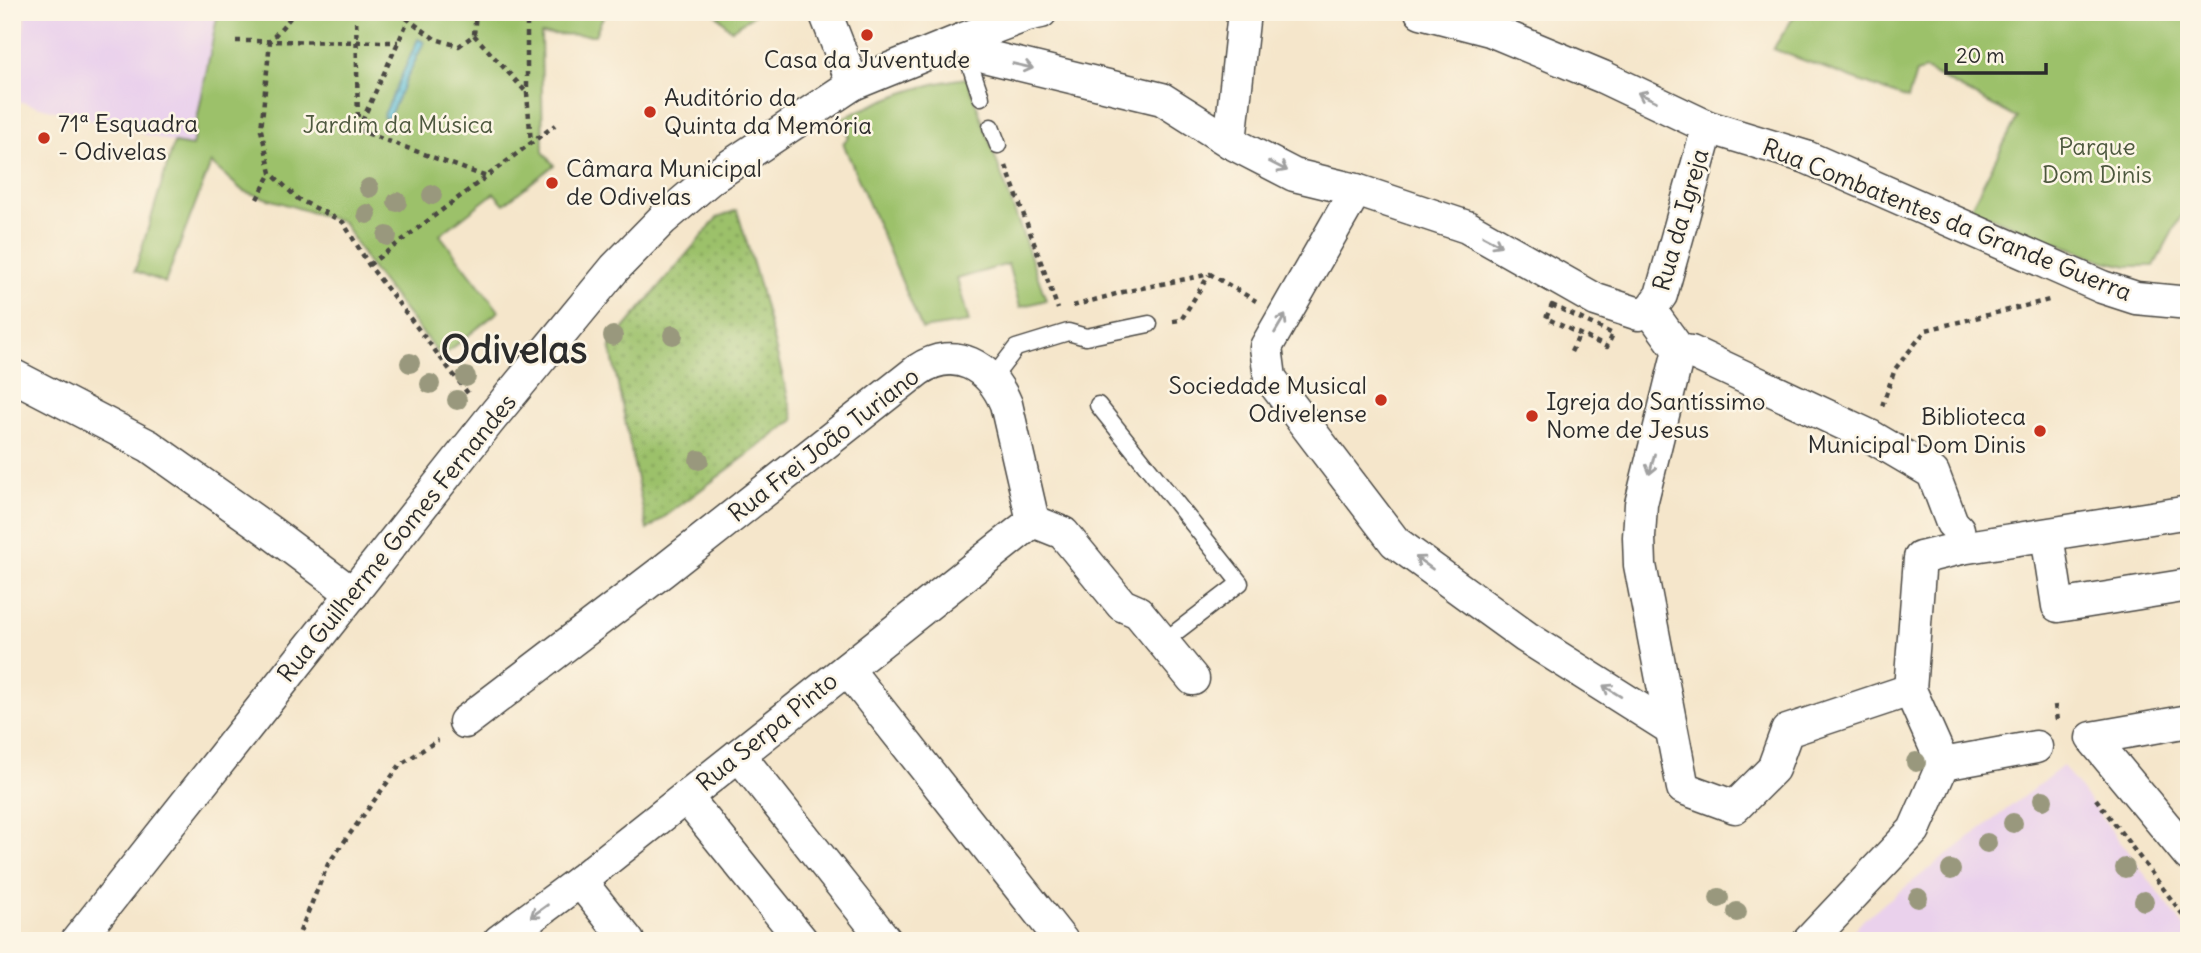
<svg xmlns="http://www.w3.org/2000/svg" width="2201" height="953" font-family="Delius,sans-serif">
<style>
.built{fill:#ead1ec}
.grass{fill:url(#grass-dots);stroke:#64764b;stroke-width:2}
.green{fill:#9cc16b;stroke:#64764b;stroke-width:2}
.water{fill:url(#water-ripples);stroke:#447683;stroke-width:2}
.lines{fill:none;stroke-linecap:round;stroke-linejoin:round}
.lane-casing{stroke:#494743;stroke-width:19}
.street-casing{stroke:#494743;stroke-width:35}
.path{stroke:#494743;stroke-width:4.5;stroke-dasharray:5 5;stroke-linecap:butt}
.lane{stroke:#fff;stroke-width:16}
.street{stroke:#fff;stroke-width:32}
.tree{fill:#99987d}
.oneway{stroke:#a0a0a0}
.poi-dot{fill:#c8321e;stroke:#fcf5e5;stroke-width:2.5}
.labels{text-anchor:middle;stroke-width:5;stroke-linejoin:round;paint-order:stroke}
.poi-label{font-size:24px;fill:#2b2b2b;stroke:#fcf5e5;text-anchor:start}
.park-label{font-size:24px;fill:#4d583e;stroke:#fcf5e5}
.street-label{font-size:24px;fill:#2b2b2b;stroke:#fcf5e5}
.town-label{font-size:38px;font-weight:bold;fill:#2b2b2b;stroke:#fcf5e5}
</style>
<defs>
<pattern id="grass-dots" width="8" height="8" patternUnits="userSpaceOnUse" patternTransform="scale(1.75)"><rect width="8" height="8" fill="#9cc16b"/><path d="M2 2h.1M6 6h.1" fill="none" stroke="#7f9d58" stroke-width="1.8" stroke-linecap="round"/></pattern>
<pattern id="water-ripples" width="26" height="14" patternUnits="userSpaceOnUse" patternTransform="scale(1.75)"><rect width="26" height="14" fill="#5dc1db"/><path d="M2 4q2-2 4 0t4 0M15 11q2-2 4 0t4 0" fill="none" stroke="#4d9db2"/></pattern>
</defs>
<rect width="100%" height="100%" fill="#fcf5e5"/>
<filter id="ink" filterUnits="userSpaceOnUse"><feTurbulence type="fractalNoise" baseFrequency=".0143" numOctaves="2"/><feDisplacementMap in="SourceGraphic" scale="14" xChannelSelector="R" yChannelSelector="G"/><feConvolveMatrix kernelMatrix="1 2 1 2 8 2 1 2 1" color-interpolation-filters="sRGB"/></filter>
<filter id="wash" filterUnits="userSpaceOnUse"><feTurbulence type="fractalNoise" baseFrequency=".00686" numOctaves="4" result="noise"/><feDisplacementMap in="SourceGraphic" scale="28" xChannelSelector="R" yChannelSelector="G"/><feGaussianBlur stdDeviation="1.57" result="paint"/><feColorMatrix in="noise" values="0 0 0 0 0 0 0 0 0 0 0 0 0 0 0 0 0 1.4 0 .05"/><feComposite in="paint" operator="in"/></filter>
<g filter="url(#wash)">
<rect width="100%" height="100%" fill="#f5e6cb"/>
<g class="built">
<polygon points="26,12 218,12 192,147 14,100"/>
<polygon points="2063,766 2189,933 2189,941 1843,941 1865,918"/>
</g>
<polygon class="grass" points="737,210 757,277 794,420 647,530 610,345 718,217"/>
<g class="green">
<polygon points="218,12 605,12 595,35 541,34 543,152 554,165 504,204 494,193 440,235 499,311 441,357 369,265 343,222 243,191 211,163 165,283 135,271 174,143 192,146"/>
<polygon points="714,12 758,12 731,30"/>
<polygon points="1797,12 2189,12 2189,201 2154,266 2128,266 2104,261 1970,209 2017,118 1926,70 1916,73 1908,99 1773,49"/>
<path d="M967,78L1046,300L1020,307L1008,264L957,279L969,322L922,329L843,143L849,137L841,119C882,100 922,83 967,78Z"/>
</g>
<polygon class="water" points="418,39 424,42 388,119 383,117"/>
</g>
<g filter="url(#ink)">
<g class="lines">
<defs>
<g id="lane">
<polyline points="964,47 981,97"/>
<polyline points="991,127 998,145"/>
<polyline points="992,379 1016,348 1068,332 1086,337 1149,324"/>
<polyline points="1098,405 1240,583 1163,642"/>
</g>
<g id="street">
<polyline points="825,12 853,84"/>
<polyline points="1421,12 1490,30 1603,77 1708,127 1806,157 2102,287 2136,298 2189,303"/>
<polyline points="961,40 988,57 1162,99 1230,142 1294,175 1356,190 1467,227 1596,300 1639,314 1650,310 1679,350"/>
<polyline points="1230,142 1244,12"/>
<polyline points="1356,190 1266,347 1270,378 1395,542 1526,637 1670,728"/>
<polyline points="1650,310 1661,295 1708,127"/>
<polyline points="1679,350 1641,504 1639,537 1640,565 1683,788 1735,807 1773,769 1787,731 1910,690"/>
<polyline points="1679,350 1691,352 1870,436 1933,473 1952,523 1958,529 1961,548"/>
<polyline points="12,375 149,446 269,531 353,594"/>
<polyline points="1033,521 1063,533 1122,605 1138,612 1193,679"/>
<polyline points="2047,535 2058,606 2189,585"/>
<polyline points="847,669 1062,941"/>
<polyline points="2189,721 2092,738 2189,855"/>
<path d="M465,722L663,571L918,370C955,345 990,366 1006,404L1033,521"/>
<polyline points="739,755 886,941"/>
<polyline points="1943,764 2036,747"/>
<polyline points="686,797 802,941"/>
<polyline points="580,881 628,941"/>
<polyline points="77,941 489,421 615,268 662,220 710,179 853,84 961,40 1027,15 1041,12"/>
<polyline points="499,941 580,881 1033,521"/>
<polyline points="1809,941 1914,830 1943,764 1910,690 1920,558 1961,548 2189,512"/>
</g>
</defs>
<use href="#lane" class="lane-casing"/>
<use href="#street" class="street-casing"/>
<g class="path">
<polyline points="299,12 290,18 270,41 261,130 271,173 298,199 343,222 369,265 470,396"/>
<polyline points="356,12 358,126"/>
<polyline points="398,12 435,39 459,46 474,35 476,12"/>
<polyline points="527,12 527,93 531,143"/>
<polyline points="474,35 527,93"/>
<polyline points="236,41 398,42"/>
<polyline points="12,52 14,52 18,12"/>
<polyline points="358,130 487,177"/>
<polyline points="358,130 412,12"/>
<polyline points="1006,166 1058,309"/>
<polyline points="257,199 271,173"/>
<polyline points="369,265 555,125"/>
<polygon points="1552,305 1613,334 1607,347 1546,318"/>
<polyline points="1073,306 1123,292 1210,274 1256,301"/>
<polyline points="1173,321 1181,320 1209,275"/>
<polyline points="2187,333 2189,363"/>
<polyline points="1571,352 1580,334"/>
<polyline points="1882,406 1895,369 1926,330 2049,300"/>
<polyline points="2055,705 2057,721"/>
<polyline points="2096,799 2189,923"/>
<polyline points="296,941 328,864 400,765 438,740"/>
</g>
<use href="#lane" class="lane"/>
<use href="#street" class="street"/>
</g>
<g class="tree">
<circle cx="369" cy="188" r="10"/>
<circle cx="432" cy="195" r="10"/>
<circle cx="397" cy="202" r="10"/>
<circle cx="367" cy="214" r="10"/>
<circle cx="387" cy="236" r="10"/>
<circle cx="673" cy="335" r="10"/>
<circle cx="613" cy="336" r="10"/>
<circle cx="410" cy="363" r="10"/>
<circle cx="466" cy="377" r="10"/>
<circle cx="430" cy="384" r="10"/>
<circle cx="457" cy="400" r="10"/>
<circle cx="699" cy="460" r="10"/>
<circle cx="1916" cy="762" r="10"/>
<circle cx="2043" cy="800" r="10"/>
<circle cx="2013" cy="823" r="10"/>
<circle cx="1987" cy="843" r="10"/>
<circle cx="2125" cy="868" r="10"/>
<circle cx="1951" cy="870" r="10"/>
<circle cx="1719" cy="898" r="10"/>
<circle cx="1918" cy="898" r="10"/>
<circle cx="2144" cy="901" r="10"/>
<circle cx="1737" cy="912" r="10"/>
</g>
<defs><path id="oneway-shaft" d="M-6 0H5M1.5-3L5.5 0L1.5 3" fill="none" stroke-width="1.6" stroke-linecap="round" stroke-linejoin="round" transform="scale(1.75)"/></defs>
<g class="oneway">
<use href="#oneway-shaft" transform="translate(1023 66) rotate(13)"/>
<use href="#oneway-shaft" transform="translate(1647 97) rotate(-154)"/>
<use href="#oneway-shaft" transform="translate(1278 166) rotate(27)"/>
<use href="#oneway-shaft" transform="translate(1492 241) rotate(28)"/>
<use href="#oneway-shaft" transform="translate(1280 324) rotate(-59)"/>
<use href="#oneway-shaft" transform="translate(1652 464) rotate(104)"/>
<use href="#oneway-shaft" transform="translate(1424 563) rotate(-144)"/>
<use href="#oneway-shaft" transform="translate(1612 691) rotate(-148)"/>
<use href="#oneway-shaft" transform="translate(539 911) rotate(144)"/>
</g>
</g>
<g class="poi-dot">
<circle cx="867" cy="35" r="7"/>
<circle cx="650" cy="112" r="7"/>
<circle cx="44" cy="138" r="7"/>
<circle cx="552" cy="183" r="7"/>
<circle cx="1381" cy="400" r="7"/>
<circle cx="1532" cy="416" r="7"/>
<circle cx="2040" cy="431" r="7"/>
</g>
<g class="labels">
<g class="poi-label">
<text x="867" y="68" text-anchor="middle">Casa da Juventude</text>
<text x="664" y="106">Auditório da<tspan x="664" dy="28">Quinta da Memória</tspan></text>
<text x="58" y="132">71ª Esquadra<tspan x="58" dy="28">- Odivelas</tspan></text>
<text x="566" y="177">Câmara Municipal<tspan x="566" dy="28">de Odivelas</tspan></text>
<text x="1367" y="394" text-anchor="end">Sociedade Musical<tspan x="1367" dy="28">Odivelense</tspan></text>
<text x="1546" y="410">Igreja do Santíssimo<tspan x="1546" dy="28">Nome de Jesus</tspan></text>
<text x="2026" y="425" text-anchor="end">Biblioteca<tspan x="2026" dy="28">Municipal Dom Dinis</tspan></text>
</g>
<g class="park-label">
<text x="398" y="133">Jardim da Música</text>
<text x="2097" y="155">Parque<tspan x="2097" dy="28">Dom Dinis</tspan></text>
</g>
<g class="street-label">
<text transform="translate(1681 220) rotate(-74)" y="8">Rua da Igreja</text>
<text transform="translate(1947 220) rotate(22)" y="8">Rua Combatentes da Grande Guerra</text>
<text transform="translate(824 445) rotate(-38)" y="8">Rua Frei João Turiano</text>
<text transform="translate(397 538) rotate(-51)" y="8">Rua Guilherme Gomes Fernandes</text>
<text transform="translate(767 732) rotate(-39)" y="8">Rua Serpa Pinto</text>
</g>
<g class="town-label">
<text x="514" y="363">Odivelas</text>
</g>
</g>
<rect width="2201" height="953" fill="none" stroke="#fcf5e5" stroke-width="42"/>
<path d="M1946 63v10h100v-10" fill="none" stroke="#2b2b2b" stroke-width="3.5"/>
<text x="1956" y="63" font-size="21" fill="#2b2b2b" stroke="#fcf5e5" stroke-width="5" paint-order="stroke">20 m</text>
</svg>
